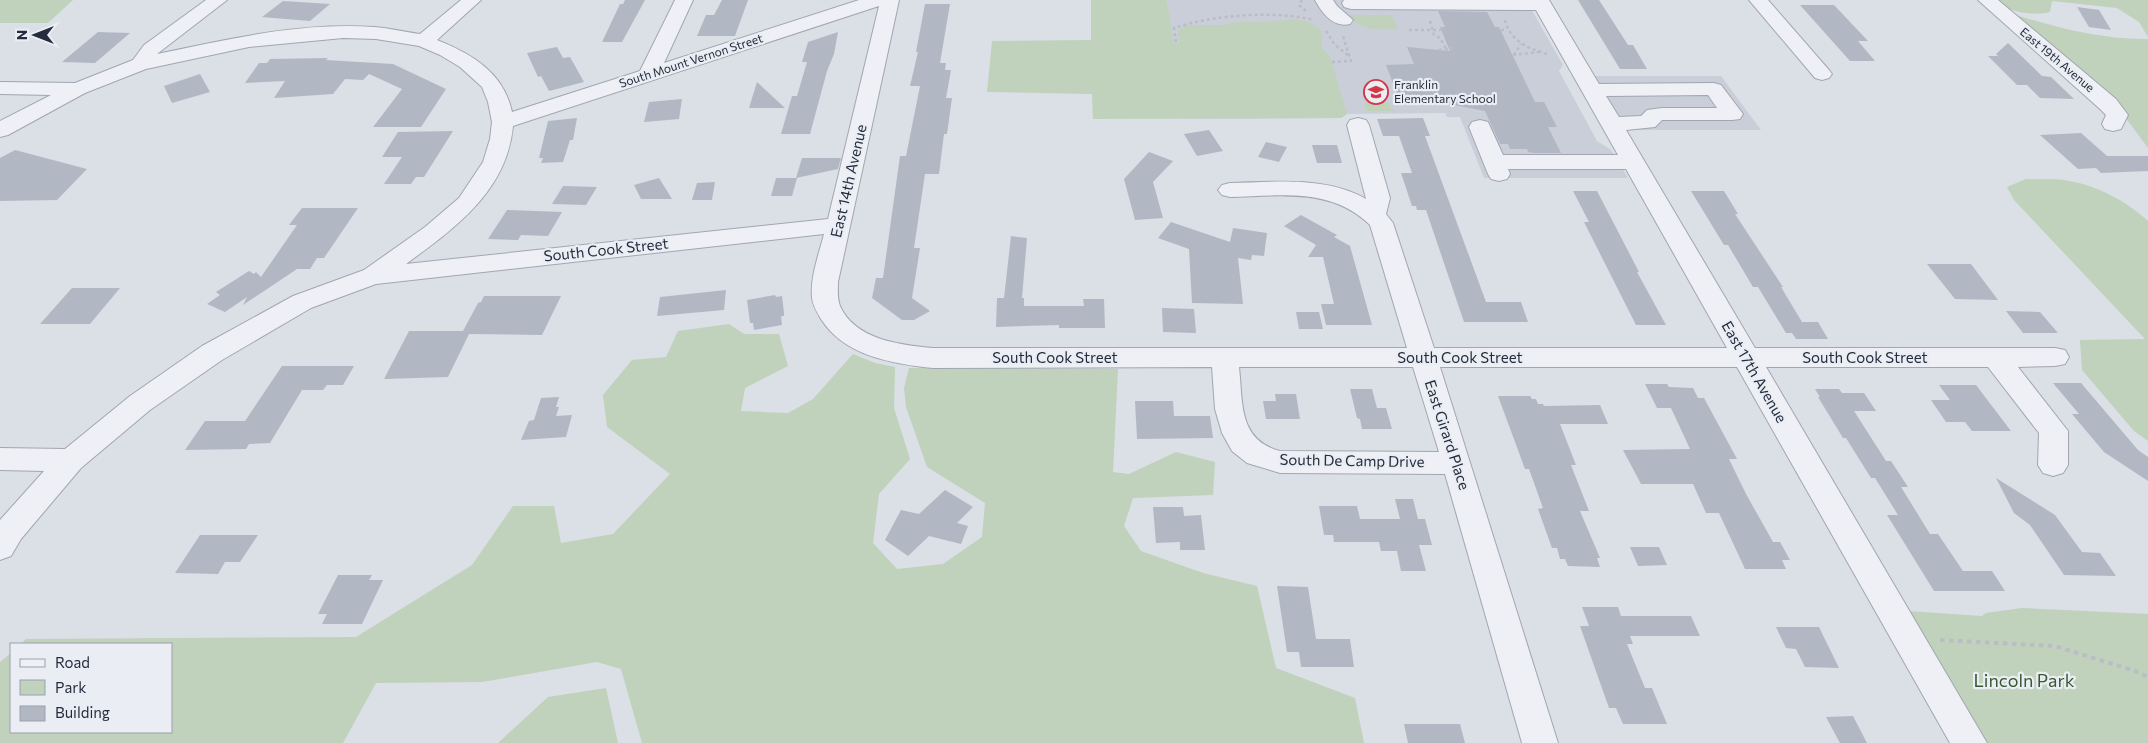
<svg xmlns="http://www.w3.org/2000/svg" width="2148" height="743" font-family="Commissioner,sans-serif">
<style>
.built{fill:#c9ced9}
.green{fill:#c0d1bc}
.building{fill:#b2b8c3}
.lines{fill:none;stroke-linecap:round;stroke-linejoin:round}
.minor-casing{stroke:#a1a6b0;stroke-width:2}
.path-far1{stroke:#babdc5;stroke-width:2.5;stroke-dasharray:3 3;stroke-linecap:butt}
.path{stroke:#babdc5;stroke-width:4;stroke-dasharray:4.5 4.5;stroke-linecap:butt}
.minor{fill:#eef0f5;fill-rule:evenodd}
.labels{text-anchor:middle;stroke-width:4.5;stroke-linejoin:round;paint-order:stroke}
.far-street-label{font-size:12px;fill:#252c3d;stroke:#eaeef4}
.far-poi-label{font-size:12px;fill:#252c3d;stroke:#eaeef4;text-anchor:start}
.street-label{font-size:15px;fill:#252c3d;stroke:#eaeef4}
.near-park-label{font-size:18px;fill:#375931;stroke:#eaeef4}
</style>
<rect width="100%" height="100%" fill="#dbdfe6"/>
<g class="built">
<polygon points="1167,0 1526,0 1563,65 1559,71 1597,141 1611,150 1628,178 1484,178 1460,117 1447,117 1445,113 1347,114 1341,118 1184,119"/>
<polygon points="1592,76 1721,76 1761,130 1624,130"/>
</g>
<g class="green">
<polygon points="0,0 73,0 48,23 0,23"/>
<path d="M1091,0H1167L1174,44L1179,43L1178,30L1188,25H1226C1237,20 1250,23 1262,22C1282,22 1305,13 1322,32L1321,47L1330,57L1347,114L1341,118L1093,119L1092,94L987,92L992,41L1091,40Z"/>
<path d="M1993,0H2148V37L2139,22L2117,8L2052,1L2050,12C2033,16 2006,12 1993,0Z"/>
<path d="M2006,12C2051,26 2100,40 2148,39V148L2125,117Z"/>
<path d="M1350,15H1392L1398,29C1382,29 1358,32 1350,15Z"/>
<polygon points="1380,100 1389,104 1394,111 1366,111 1364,104 1371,101"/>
<path d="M2026,179C2040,180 2055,178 2069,181C2098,186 2126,201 2148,221V441L2134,431L2082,370L2080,340L2145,339L2014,200L2007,187Z"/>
<polygon points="729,324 744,334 779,334 788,366 745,388 741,411 788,413 813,399 853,354 875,363 895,367 894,408 910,459 879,494 873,543 897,569 943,564 982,537 985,503 927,467 906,407 904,388 909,368 1118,369 1113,472 1129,474 1176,452 1215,462 1213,495 1133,498 1124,526 1141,551 1203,573 1257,586 1276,668 1355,698 1364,743 642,743 621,669 597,662 482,682 376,683 343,743 0,743 0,662 11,653 11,732 171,732 171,644 21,644 26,639 356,637 472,565 513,506 554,506 561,543 613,534 670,474 607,427 603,395 632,360 666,357 678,331"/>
<polygon points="2022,608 2148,614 2148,743 1986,743 1908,611 1982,616 1986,613"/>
<polygon points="606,688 618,743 498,743 548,697"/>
</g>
<g class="building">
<polygon points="625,0 645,0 622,42 602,42 620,4 623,4"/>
<polygon points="722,0 748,0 735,36 697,36 706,15 714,15"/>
<polygon points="1578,0 1599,0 1628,45 1633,45 1647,69 1620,69"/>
<polygon points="283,1 330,4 310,21 262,17"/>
<polygon points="925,4 950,4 940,63 946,63 945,70 951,70 946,98 952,98 947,134 944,134 939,174 925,174 914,248 920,248 912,298 930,311 914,320 902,320 872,298 876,278 883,278 900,156 906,156 920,86 910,86 918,52 916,52"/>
<polygon points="1800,5 1834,5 1868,41 1858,41 1875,61 1850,61"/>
<polygon points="2077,7 2099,10 2111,30 2089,27"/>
<polygon points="1438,11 1487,12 1495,27 1499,27 1535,102 1544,102 1557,127 1548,127 1561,153 1534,153 1528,152 1527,149 1510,149 1508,144 1500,144 1485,111 1454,105 1401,105 1386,65 1414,64 1407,47 1450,51 1440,27 1445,27"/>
<polygon points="98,32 130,33 95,63 62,62"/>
<polygon points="838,32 834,54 827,71 810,134 781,134 792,96 797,96 807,62 802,62 808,42"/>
<polygon points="2008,43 2042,76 2051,77 2074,99 2040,98 2027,85 2017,85 1988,56 1998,56 1996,54"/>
<polygon points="557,47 563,58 570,57 584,82 549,91 541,76 538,77 527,53"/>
<polygon points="328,58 326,60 393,64 446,89 421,127 373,127 402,89 369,74 363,80 345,79 333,94 274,98 285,81 245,83 259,63 267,63 270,59"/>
<polygon points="200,74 210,92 172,103 164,86"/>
<polygon points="757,82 785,108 749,108"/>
<polygon points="682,99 679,119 644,122 649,102"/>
<polygon points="577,118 573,140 570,140 563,162 541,163 543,158 539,158 548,121"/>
<polygon points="1423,118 1430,136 1425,136 1486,302 1521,302 1528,322 1464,322 1426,210 1417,210 1416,206 1412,206 1401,173 1412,173 1399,136 1383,136 1377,119"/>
<polygon points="1209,130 1223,151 1197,156 1184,134"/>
<polygon points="453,131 424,177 416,177 411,184 384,184 402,157 382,157 398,132"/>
<polygon points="2081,133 2107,156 2148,156 2148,171 2101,173 2096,168 2078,169 2040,135"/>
<polygon points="1266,142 1287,147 1279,162 1258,157"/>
<polygon points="1312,145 1337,145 1342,163 1317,163"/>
<polygon points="15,150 87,169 57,200 0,201 0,158"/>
<polygon points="1149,152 1173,161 1153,182 1163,218 1135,220 1124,179"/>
<polygon points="802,158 841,158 838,169 796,178"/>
<polygon points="659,178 672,199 641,199 634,185"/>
<polygon points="776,178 797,178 792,196 771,196"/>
<polygon points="715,182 712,200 692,200 697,183"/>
<polygon points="563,186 597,187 586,205 552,204"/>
<polygon points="1573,191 1597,191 1639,272 1637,272 1666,325 1636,325 1584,222 1589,222"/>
<polygon points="1691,191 1724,191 1738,214 1735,214 1783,287 1781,287 1802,322 1818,322 1828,339 1796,339 1792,333 1786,333 1758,287 1753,287 1728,245 1724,245"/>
<polygon points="302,208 358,208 324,258 317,258 310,269 297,269 243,305 247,297 225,312 207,304 220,295 216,292 249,271 254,274 256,272 261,277 297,225 289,225"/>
<polygon points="507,210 562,212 548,236 521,235 518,240 488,239"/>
<polygon points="1301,215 1337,235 1334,237 1350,246 1372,325 1326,325 1321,304 1334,304 1323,257 1308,257 1316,245 1284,226"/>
<polygon points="1171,222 1230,242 1233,228 1267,233 1264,256 1252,255 1251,260 1238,258 1243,304 1192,303 1189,249 1158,238"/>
<polygon points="1011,236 1027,238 1022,298 1024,298 1024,306 1084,306 1083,299 1104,299 1105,328 1059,328 1059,325 996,327 997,298 1004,298"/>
<polygon points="1927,264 1971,264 1998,300 1955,299"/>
<polygon points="72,288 120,288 90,324 40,324"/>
<polygon points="726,290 724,310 657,316 660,297"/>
<polygon points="775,295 776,297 782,296 784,313 784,316 781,316 782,325 754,330 753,323 750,323 747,300"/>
<polygon points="484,296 561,296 542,335 469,334 448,377 384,379 409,331 463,331 478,303 481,302"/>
<polygon points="1162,308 1194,309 1196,333 1163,332"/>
<polygon points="2006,311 2040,312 2058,333 2023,333"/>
<polygon points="1296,312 1319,312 1323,329 1299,329"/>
<polygon points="282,366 354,366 343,385 327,385 323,390 302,390 270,443 249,444 246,449 185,450 205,421 245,421"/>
<polygon points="2053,383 2081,383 2138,450 2148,457 2148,481 2104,452 2072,414 2079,414"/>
<polygon points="1645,384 1667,384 1669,387 1693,388 1698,398 1704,398 1737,459 1729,459 1746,494 1773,542 1780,542 1790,560 1782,560 1786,569 1745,569 1719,513 1706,513 1693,484 1641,484 1623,450 1690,449 1671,408 1657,408"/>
<polygon points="1939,385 1976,385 2011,431 1972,431 1965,422 1946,422 1931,400 1950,400"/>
<polygon points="1350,389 1372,389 1377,408 1386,408 1392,429 1362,429 1360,419 1357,418"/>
<polygon points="1815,389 1839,389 1842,393 1864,393 1876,411 1854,411 1886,461 1891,461 1908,487 1901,487 1930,534 1938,534 1963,571 1992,571 2005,591 1934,591 1887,515 1898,515 1875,478 1871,478 1846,438 1843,438 1818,397 1820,397"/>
<polygon points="1275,394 1296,394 1300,419 1266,419 1263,401 1276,401"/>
<polygon points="1498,396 1530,396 1532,399 1536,399 1538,404 1543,404 1544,406 1600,405 1608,424 1560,424 1576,465 1571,465 1589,511 1580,511 1600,558 1597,558 1600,567 1568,566 1565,559 1560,559 1557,548 1552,548 1538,509 1543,508 1529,469 1525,469"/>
<polygon points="559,397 556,407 559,407 556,416 572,415 566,437 521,440 529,421 534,420 541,398"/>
<polygon points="1135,401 1173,401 1174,416 1210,416 1213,438 1137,439"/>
<polygon points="1996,478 2055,515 2082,552 2100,553 2116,576 2064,575 2030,525 2014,513"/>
<polygon points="945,490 973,507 957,523 968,526 961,544 929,536 908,556 885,540 901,510 919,514"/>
<polygon points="1395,499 1413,499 1418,519 1425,519 1432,545 1419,545 1426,571 1401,571 1397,551 1381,551 1379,542 1334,542 1333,535 1324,535 1319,506 1357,506 1360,519 1400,519"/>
<polygon points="1153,507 1183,507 1184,516 1201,515 1205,550 1180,550 1180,542 1156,543"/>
<polygon points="200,535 258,535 240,562 225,562 218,574 175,573"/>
<polygon points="1630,547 1659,547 1667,565 1638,566"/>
<polygon points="338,575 372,575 369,580 383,580 362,624 322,624 327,614 318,614"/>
<polygon points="1277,586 1308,587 1316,639 1350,639 1354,667 1301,667 1299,652 1287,652"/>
<polygon points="1582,607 1618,607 1621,616 1691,616 1700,636 1630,636 1633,644 1627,644 1645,688 1652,688 1667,724 1623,724 1616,708 1609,708 1580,626 1589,626"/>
<polygon points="1776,627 1819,627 1839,668 1805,667 1796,649 1786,648"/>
<polygon points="1853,716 1867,743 1840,743 1826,717"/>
<polygon points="1404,724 1460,724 1465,743 1408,743"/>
</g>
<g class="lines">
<defs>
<g id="minor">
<path d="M206,0H227L157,54C228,39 301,22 374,27C389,28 405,32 420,34L461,0H481L437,40C472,54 504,73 512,112L640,71L675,0H693L664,63L859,0H899L838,282C838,290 837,298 840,306C855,340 901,345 933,348H1407L1370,225C1331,187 1280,196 1230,197L1222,195L1218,190L1222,185L1230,183C1274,182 1326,176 1366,199L1347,125L1350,120L1358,118L1366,120L1369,125L1390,198L1386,214L1393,223L1434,348H1727L1626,169H1508L1510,174L1507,179L1499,181L1491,179L1488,174L1469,127L1472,122L1480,120L1488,122L1503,155H1618L1536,10L1351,9L1344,7L1342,3L1344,0H1549L1599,84L1714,83L1721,85L1743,114L1740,119L1732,120H1662L1655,127L1626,130L1755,348H2055L2065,350L2069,357L2065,364L2055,366L2018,367L2068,431V465L2063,473L2053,476L2043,473L2038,465L2039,433L1988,367H1766L1987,743H1950L1737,367H1440L1558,743H1522L1445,474L1280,473L1247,463L1232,451L1222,433L1215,409L1212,367L933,368C893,364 844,356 821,319C817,312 813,306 812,298C810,277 819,254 824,234L376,284L311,308L222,360L150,410L81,468L21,539L11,556L0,560V520L44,471L0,470V448L65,449L130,396L202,346L293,296L364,270L425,227L459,198L483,162L490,139L492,122L488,102L482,87L460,67L440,55L419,46L376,39L343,38L249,47L146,69L85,93L8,135L0,137V121L51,95L0,94V82L75,83L133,60L144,45ZM879,6L828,219L406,264C455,228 507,191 513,126ZM1708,95L1717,108H1662L1647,110L1641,116L1619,117L1606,96ZM1239,367H1413L1439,452L1280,451C1238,440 1243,403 1239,367Z"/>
<path d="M1315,0H1333L1337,6L1353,20L1350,24C1333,28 1322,13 1315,0Z"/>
<polygon points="1749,0 1768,0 1829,70 1832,74 1829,78 1822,80 1815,78"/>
<polygon points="1978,0 1998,0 2116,99 2128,115 2121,129 2113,131 2105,129 2102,124 2106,115 2100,109"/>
</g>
</defs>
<use href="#minor" class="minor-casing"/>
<g class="path-far1">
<polyline points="1302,0 1299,5 1307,12"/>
<path d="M1505,20C1510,41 1528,48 1547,54"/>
<polyline points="1430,21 1434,35 1440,38 1445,47 1450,47 1451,49 1438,50"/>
<polyline points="1409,30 1441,30"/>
<polyline points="1501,30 1507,30"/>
<polyline points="1326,31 1335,45 1350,57"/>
<path d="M1176,42L1174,28C1214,15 1273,10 1314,20"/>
<polyline points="1513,55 1539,52"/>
<polyline points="1514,55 1521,44"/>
<polyline points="1332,62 1351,61 1343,36"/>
</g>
<polyline class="path" points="1940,640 2055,646 2135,671 2148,677"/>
<use href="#minor" class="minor"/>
</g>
<defs>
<symbol id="school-ring" viewBox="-11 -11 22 22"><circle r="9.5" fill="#eaeef4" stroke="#d43848" stroke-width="1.5"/><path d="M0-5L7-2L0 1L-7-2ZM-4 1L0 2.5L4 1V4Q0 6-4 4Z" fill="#d43848"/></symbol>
</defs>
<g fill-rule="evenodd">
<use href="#school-ring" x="1362" y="78" width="28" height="28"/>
</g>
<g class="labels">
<g class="far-street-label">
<text transform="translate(2057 60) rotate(40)" y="4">East 19th Avenue</text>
<text transform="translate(691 61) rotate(-18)" y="4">South Mount Vernon Street</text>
</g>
<g class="far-poi-label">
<text x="1394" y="89">Franklin<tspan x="1394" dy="14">Elementary School</tspan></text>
</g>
<g class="street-label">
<text transform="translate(849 181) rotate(-77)" y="5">East 14th Avenue</text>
<text transform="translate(606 250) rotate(-6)" y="5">South Cook Street</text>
<text x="1055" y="363">South Cook Street</text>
<text x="1460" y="363">South Cook Street</text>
<text x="1865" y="363">South Cook Street</text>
<text transform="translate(1754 372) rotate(60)" y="5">East 17th Avenue</text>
<text transform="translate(1447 435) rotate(72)" y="5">East Girard Place</text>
<text transform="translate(1352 461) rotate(1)" y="5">South De Camp Drive</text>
</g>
<g class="near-park-label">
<text x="2024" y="687">Lincoln Park</text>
</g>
</g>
<rect x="10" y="643" width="162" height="90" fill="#eaeef4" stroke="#9ba0ab"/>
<rect x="20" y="659" width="25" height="8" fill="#eef0f5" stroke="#9ba0ab"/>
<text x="55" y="668" font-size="15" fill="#252c3d">Road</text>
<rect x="20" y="680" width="25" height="15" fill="#c0d1bc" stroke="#9ba0ab"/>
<text x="55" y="693" font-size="15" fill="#252c3d">Park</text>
<rect x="20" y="706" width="25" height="15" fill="#b2b8c3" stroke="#9ba0ab"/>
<text x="55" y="718" font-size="15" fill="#252c3d">Building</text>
<g transform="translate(35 35) rotate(270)" stroke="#eaeef4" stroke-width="4" paint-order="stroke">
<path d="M0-4L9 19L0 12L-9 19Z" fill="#252c3d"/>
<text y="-8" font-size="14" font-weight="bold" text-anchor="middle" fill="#252c3d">N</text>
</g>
</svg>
